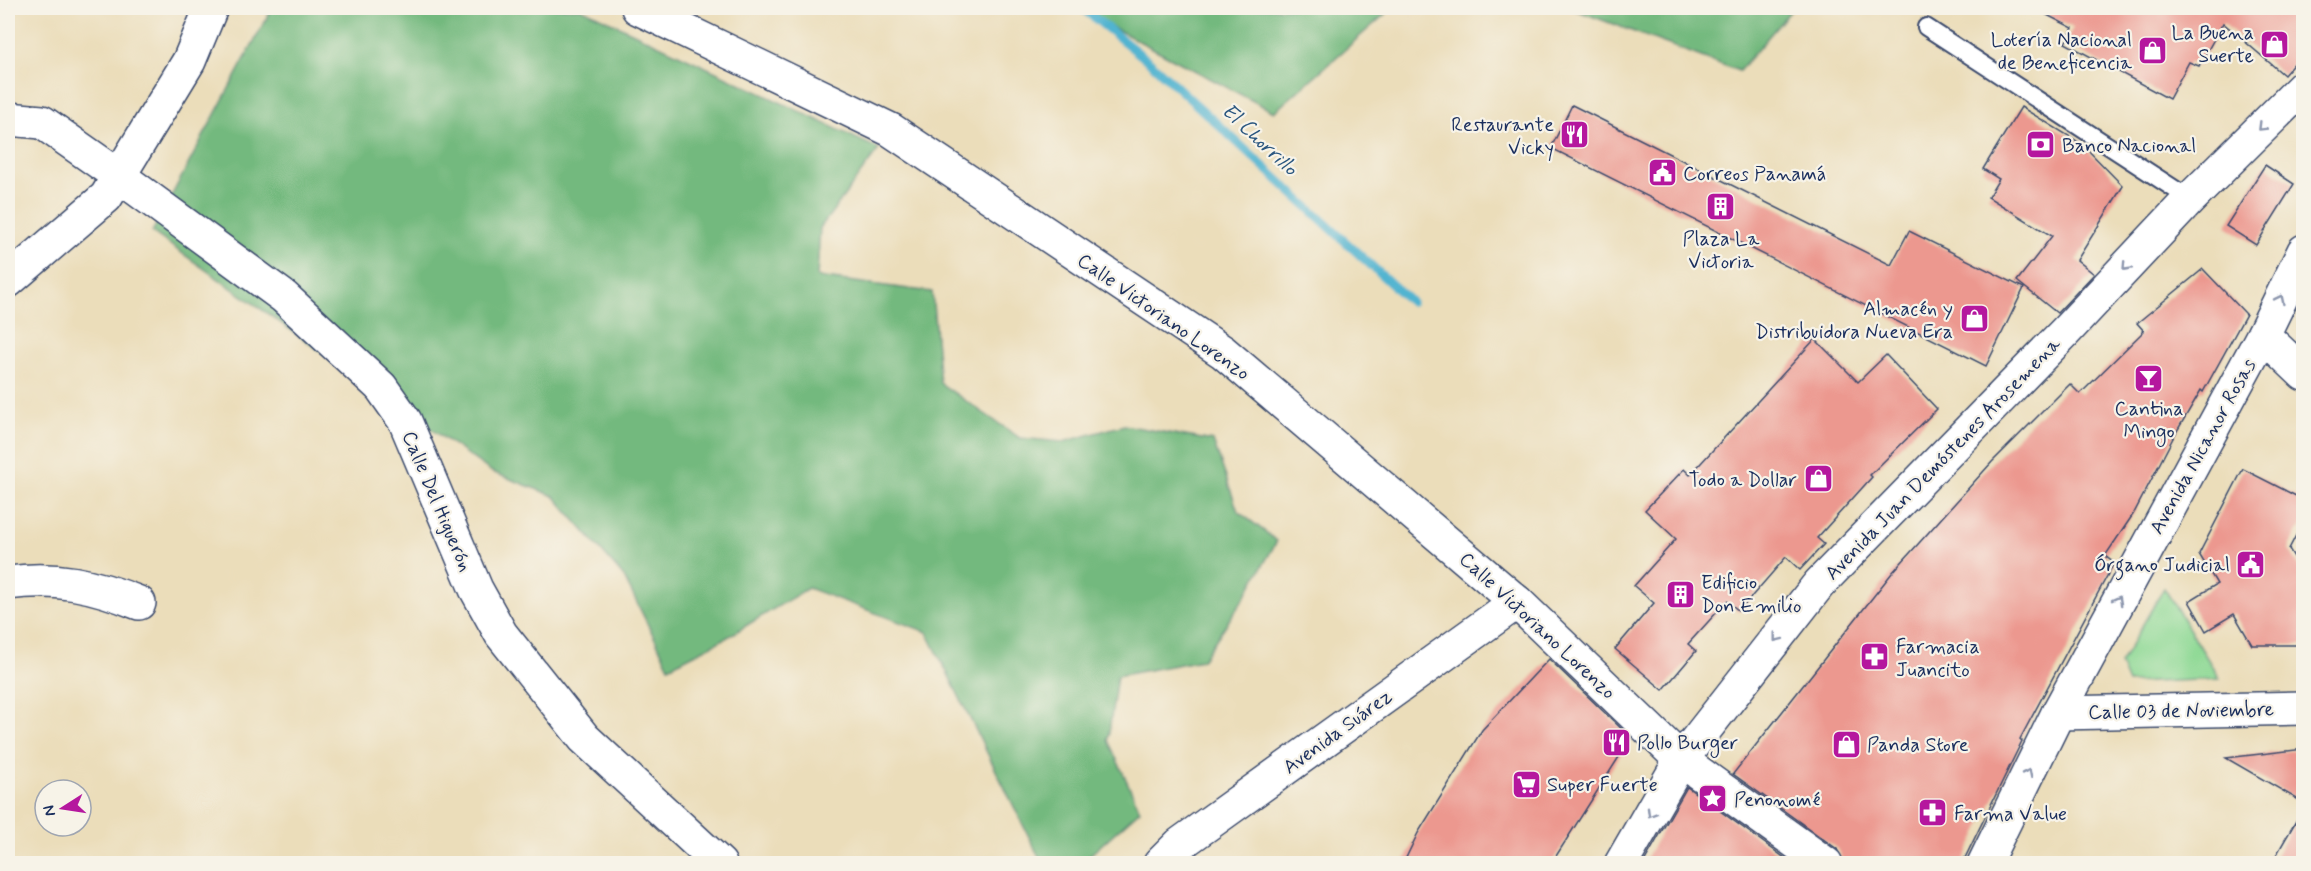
<svg xmlns="http://www.w3.org/2000/svg" width="2311" height="871" font-family="Mynerve,sans-serif">
<style>
.green{fill:#8fd995;stroke:#55847a;stroke-width:1.5}
.forest{fill:#73b97e;stroke:#47746e;stroke-width:1.5}
.lines{fill:none;stroke-linecap:round;stroke-linejoin:round}
.stream{stroke:#51b4d0;stroke-width:9}
.building{fill:#ec988f}
.lane-casing{stroke:#3a496c;stroke-width:20}
.street-casing{stroke:#3a496c;stroke-width:36}
.primary-casing{stroke:#3a496c;stroke-width:36}
.lane{stroke:#fff;stroke-width:16}
.street{stroke:#fff;stroke-width:33}
.primary{stroke:#fff;stroke-width:33}
.oneway{stroke:#8d97ae}
.labels{text-anchor:middle;stroke-width:4.5;stroke-linejoin:round;paint-order:stroke}
.poi-label{font-size:20px;fill:#1b2f5e;stroke:#f7f3e8;text-anchor:start}
.street-label{font-size:20px;fill:#1b2f5e;stroke:#f7f3e8}
.water-label{font-size:21px;font-style:italic;fill:#2b5780;stroke:#f7f3e8}
</style>
<rect width="100%" height="100%" fill="#f7f3e8"/>
<filter id="ink" filterUnits="userSpaceOnUse"><feTurbulence type="fractalNoise" baseFrequency=".0167" numOctaves="2"/><feDisplacementMap in="SourceGraphic" scale="12" xChannelSelector="R" yChannelSelector="G"/><feConvolveMatrix kernelMatrix="1 2 1 2 8 2 1 2 1" color-interpolation-filters="sRGB"/></filter>
<filter id="wash" filterUnits="userSpaceOnUse"><feTurbulence type="fractalNoise" baseFrequency=".008" numOctaves="4" result="noise"/><feDisplacementMap in="SourceGraphic" scale="24" xChannelSelector="R" yChannelSelector="G"/><feGaussianBlur stdDeviation="1.35" result="paint"/><feColorMatrix in="noise" values="0 0 0 0 0 0 0 0 0 0 0 0 0 0 0 0 0 1.4 0 .05"/><feComposite in="paint" operator="in"/></filter>
<g filter="url(#wash)">
<rect width="100%" height="100%" fill="#ebddba"/>
<polygon class="green" points="2164,588 2220,679 2128,683 2120,664"/>
<g class="forest">
<polygon points="272,8 581,8 879,149 820,228 817,277 932,292 940,383 1020,438 1063,442 1124,425 1213,441 1238,511 1277,541 1244,598 1202,660 1117,676 1108,740 1140,810 1081,863 1042,863 927,632 808,588 726,638 669,667 624,577 554,496 492,472 152,232"/>
<polygon points="1076,8 1392,8 1274,112"/>
<polygon points="1570,8 1793,8 1739,71"/>
</g>
<g class="lines">
<polyline class="stream" points="1082,8 1151,63 1411,302"/>
</g>
<g id="blocks">
<g class="building">
<polygon points="2033,8 2304,8 2304,52 2284,75 2223,23 2199,66 2189,62 2169,99 2065,43 2073,28"/>
<polygon points="1572,105 1891,265 1909,231 2024,288 1986,366 1551,148"/>
<polygon points="2021,107 2082,144 2123,186 2077,260 2094,274 2057,313 2017,281 2052,236 1988,197 1999,179 1983,169"/>
<polygon points="2265,165 2294,184 2256,245 2226,226"/>
<polygon points="2203,269 2246,314 2203,392 2201,390 2174,436 2134,513 2105,556 2114,563 2020,739 2022,741 1962,864 1844,864 1837,849 1733,774 1892,573 1992,462 2070,384 2080,394 2144,331 2137,323"/>
<polygon points="1815,339 1858,382 1886,355 1937,409 1870,475 1872,477 1817,538 1824,544 1800,570 1786,557 1739,611 1727,601 1688,644 1696,651 1663,690 1615,649 1654,603 1634,586 1676,539 1645,510 1684,469 1690,475"/>
<polygon points="2243,469 2304,500 2304,520 2289,549 2304,573 2304,645 2252,645 2234,614 2206,631 2189,601 2217,584 2199,554"/>
<polygon points="1549,659 1631,738 1551,864 1403,864 1418,833 1482,730"/>
<polygon points="2304,749 2304,803 2226,758"/>
<polygon points="1687,787 1793,864 1643,864"/>
<polygon points="2304,807 2304,864 2271,864"/>
</g>
</g>
</g>
<g filter="url(#ink)">
<use href="#blocks" fill-opacity="0" stroke="#3a496c" stroke-width="1.5"/>
<g class="lines">
<defs>
<polyline id="lane" points="1926,27 2190,199"/>
<g id="street">
<polyline points="638,8 891,130 1223,352 1517,602 1681,760 1826,864"/>
<polyline points="8,119 42,122 119,176 284,297 381,387 405,421 476,589 501,634 584,738 720,864"/>
<polyline points="8,281 106,197 189,61 211,8"/>
<polyline points="2263,335 2304,374"/>
<path d="M8,583C55,576 95,585 139,603"/>
<polyline points="2058,713 2304,708"/>
<polyline points="1160,864 1180,844 1517,602"/>
</g>
<g id="primary">
<polyline points="1621,864 1681,760 1819,584 2065,332 2190,199 2304,86"/>
<polyline points="1984,864 2058,713 2263,335 2304,251"/>
</g>
</defs>
<use href="#lane" class="lane-casing"/>
<use href="#street" class="street-casing"/>
<use href="#primary" class="primary-casing"/>
<use href="#lane" class="lane"/>
<use href="#street" class="street"/>
<use href="#primary" class="primary"/>
</g>
<defs><path id="oneway-chevron" d="M-2-3.5L2.5 0L-2 3.5" fill="none" stroke-width="1.6" stroke-linecap="round" stroke-linejoin="round" transform="scale(1.5)"/></defs>
<g class="oneway">
<use href="#oneway-chevron" transform="translate(2262 127) rotate(135)"/>
<use href="#oneway-chevron" transform="translate(2126 267) rotate(133)"/>
<use href="#oneway-chevron" transform="translate(2280 299) rotate(-64)"/>
<use href="#oneway-chevron" transform="translate(2118 600) rotate(-62)"/>
<use href="#oneway-chevron" transform="translate(1777 638) rotate(128)"/>
<use href="#oneway-chevron" transform="translate(2028 773) rotate(-64)"/>
<use href="#oneway-chevron" transform="translate(1651 813) rotate(120)"/>
</g>
</g>
<defs>
<symbol id="shop-square" viewBox="-11 -11 22 22"><rect x="-9" y="-9" width="18" height="18" rx="4" fill="#b5179e" stroke="#f7f3e8"/><path d="M-5-2.5h2.3a2.7 3.5 0 0 1 5.4 0H5L5.5 6h-11ZM-1.5-2.5h3a1.5 2.3 0 0 0-3 0Z" fill="#fff"/></symbol>
<symbol id="restaurant-square" viewBox="-11 -11 22 22"><rect x="-9" y="-9" width="18" height="18" rx="4" fill="#b5179e" stroke="#f7f3e8"/><path d="M-5-6h1v4h1v-4h1v4h1v-4h1v5L-1.5 .5V6h-2V.5L-5-1ZM5-6V6H3V1.5H1.5Q1.5-4 5-6Z" fill="#fff"/></symbol>
<symbol id="bank-square" viewBox="-11 -11 22 22"><rect x="-9" y="-9" width="18" height="18" rx="4" fill="#b5179e" stroke="#f7f3e8"/><path d="M-6-4H6V4H-6ZM0-2.3a2.3 2.3 0 1 0 0 4.6a2.3 2.3 0 1 0 0-4.6Z" fill="#fff"/></symbol>
<symbol id="civic-square" viewBox="-11 -11 22 22"><rect x="-9" y="-9" width="18" height="18" rx="4" fill="#b5179e" stroke="#f7f3e8"/><path d="M-.6-6.5H3V-4.5H.6V-3L4-1V1h2V6H-6V1h2V-1L-.6-3ZM-1.2 2.5V6h2.4V2.5Z" fill="#fff"/></symbol>
<symbol id="building-square" viewBox="-11 -11 22 22"><rect x="-9" y="-9" width="18" height="18" rx="4" fill="#b5179e" stroke="#f7f3e8"/><path d="M-4-6H4V6H1V3H-1V6H-4ZM-2.5-4.3h1.7v1.8h-1.7ZM.8-4.3h1.7v1.8H.8ZM-2.5-1h1.7V.8h-1.7ZM.8-1h1.7V.8H.8Z" fill="#fff"/></symbol>
<symbol id="bar-square" viewBox="-11 -11 22 22"><rect x="-9" y="-9" width="18" height="18" rx="4" fill="#b5179e" stroke="#f7f3e8"/><path d="M-6-5H6L.8 .8V4.5H3.5V6h-7V4.5H-.8V.8Z" fill="#fff"/></symbol>
<symbol id="pharmacy-square" viewBox="-11 -11 22 22"><rect x="-9" y="-9" width="18" height="18" rx="4" fill="#b5179e" stroke="#f7f3e8"/><path d="M-2-6h4v4h4v4h-4v4h-4v-4h-4v-4h4Z" fill="#fff"/></symbol>
<symbol id="supermarket-square" viewBox="-11 -11 22 22"><rect x="-9" y="-9" width="18" height="18" rx="4" fill="#b5179e" stroke="#f7f3e8"/><path d="M-6-5.5h2.5l.6 2H6L4.5 2H-2.5L-4.4-4H-6ZM-1.5 3.2a1.3 1.3 0 1 0 .1 0ZM3 3.2a1.3 1.3 0 1 0 .1 0Z" fill="#fff"/></symbol>
<symbol id="sight-square" viewBox="-11 -11 22 22"><rect x="-9" y="-9" width="18" height="18" rx="4" fill="#b5179e" stroke="#f7f3e8"/><path d="M0-6L1.8-2.2L6-1.7L2.9 1.2L3.7 5.4L0 3.3L-3.7 5.4L-2.9 1.2L-6-1.7L-1.8-2.2Z" fill="#fff"/></symbol>
</defs>
<g fill-rule="evenodd">
<use href="#shop-square" x="2258" y="28" width="33" height="33"/>
<use href="#shop-square" x="2136" y="34" width="33" height="33"/>
<use href="#restaurant-square" x="1558" y="118" width="33" height="33"/>
<use href="#bank-square" x="2024" y="128" width="33" height="33"/>
<use href="#civic-square" x="1646" y="156" width="33" height="33"/>
<use href="#building-square" x="1704" y="190" width="33" height="33"/>
<use href="#shop-square" x="1958" y="302" width="33" height="33"/>
<use href="#bar-square" x="2132" y="362" width="33" height="33"/>
<use href="#shop-square" x="1802" y="462" width="33" height="33"/>
<use href="#civic-square" x="2234" y="548" width="33" height="33"/>
<use href="#building-square" x="1664" y="578" width="33" height="33"/>
<use href="#pharmacy-square" x="1858" y="640" width="33" height="33"/>
<use href="#restaurant-square" x="1600" y="726" width="33" height="33"/>
<use href="#shop-square" x="1830" y="728" width="33" height="33"/>
<use href="#supermarket-square" x="1510" y="768" width="33" height="33"/>
<use href="#sight-square" x="1696" y="782" width="33" height="33"/>
<use href="#pharmacy-square" x="1916" y="796" width="33" height="33"/>
</g>
<g class="labels">
<g class="poi-label">
<text x="2254" y="39" text-anchor="end">La Buena<tspan x="2254" dy="23">Suerte</tspan></text>
<text x="2132" y="46" text-anchor="end">Lotería Nacional<tspan x="2132" dy="23">de Beneficencia</tspan></text>
<text x="1554" y="131" text-anchor="end">Restaurante<tspan x="1554" dy="23">Vicky</tspan></text>
<text x="2062" y="152">Banco Nacional</text>
<text x="1683" y="180">Correos Panamá</text>
<text x="1721" y="245" text-anchor="middle">Plaza La<tspan x="1721" dy="23">Victoria</tspan></text>
<text x="1953" y="315" text-anchor="end">Almacén y<tspan x="1953" dy="23">Distribuidora Nueva Era</tspan></text>
<text x="2149" y="415" text-anchor="middle">Cantina<tspan x="2149" dy="23">Mingo</tspan></text>
<text x="1797" y="486" text-anchor="end">Todo a Dollar</text>
<text x="2230" y="571" text-anchor="end">Órgano Judicial</text>
<text x="1701" y="589">Edificio<tspan x="1701" dy="23">Don Emilio</tspan></text>
<text x="1896" y="653">Farmacia<tspan x="1896" dy="23">Juancito</tspan></text>
<text x="1637" y="749">Pollo Burger</text>
<text x="1867" y="751">Panda Store</text>
<text x="1547" y="791">Super Fuerte</text>
<text x="1734" y="806">Penonomé</text>
<text x="1954" y="820">Farma Value</text>
</g>
<g class="street-label">
<text transform="translate(1164 316) rotate(35)" y="7">Calle Victoriano Lorenzo</text>
<text transform="translate(2202 446) rotate(-61)" y="7">Avenida Nicanor Rosas</text>
<text transform="translate(1942 458) rotate(-46)" y="7">Avenida Juan Demóstenes Arosemena</text>
<text transform="translate(438 501) rotate(67)" y="7">Calle Del Higuerón</text>
<text transform="translate(1538 625) rotate(43)" y="7">Calle Victoriano Lorenzo</text>
<text transform="translate(2181 710) rotate(-1)" y="7">Calle 03 de Noviembre</text>
<text transform="translate(1337 731) rotate(-36)" y="7">Avenida Suárez</text>
</g>
<g class="water-label">
<text transform="translate(1260 139) rotate(43)" y="7">El Chorrillo</text>
</g>
</g>
<rect width="2311" height="871" fill="none" stroke="#f7f3e8" stroke-width="30"/>
<g transform="translate(63 808) rotate(258)"><circle r="28" fill="#f7f3e8" stroke="#9fa5b1" stroke-width="1.5"/>
<path d="M0-4.5L10 22L0 15L-10 22Z" fill="#b5179e"/>
<text y="-9" font-size="16" font-weight="bold" text-anchor="middle" fill="#1b2f5e">N</text>
</g>
</svg>
